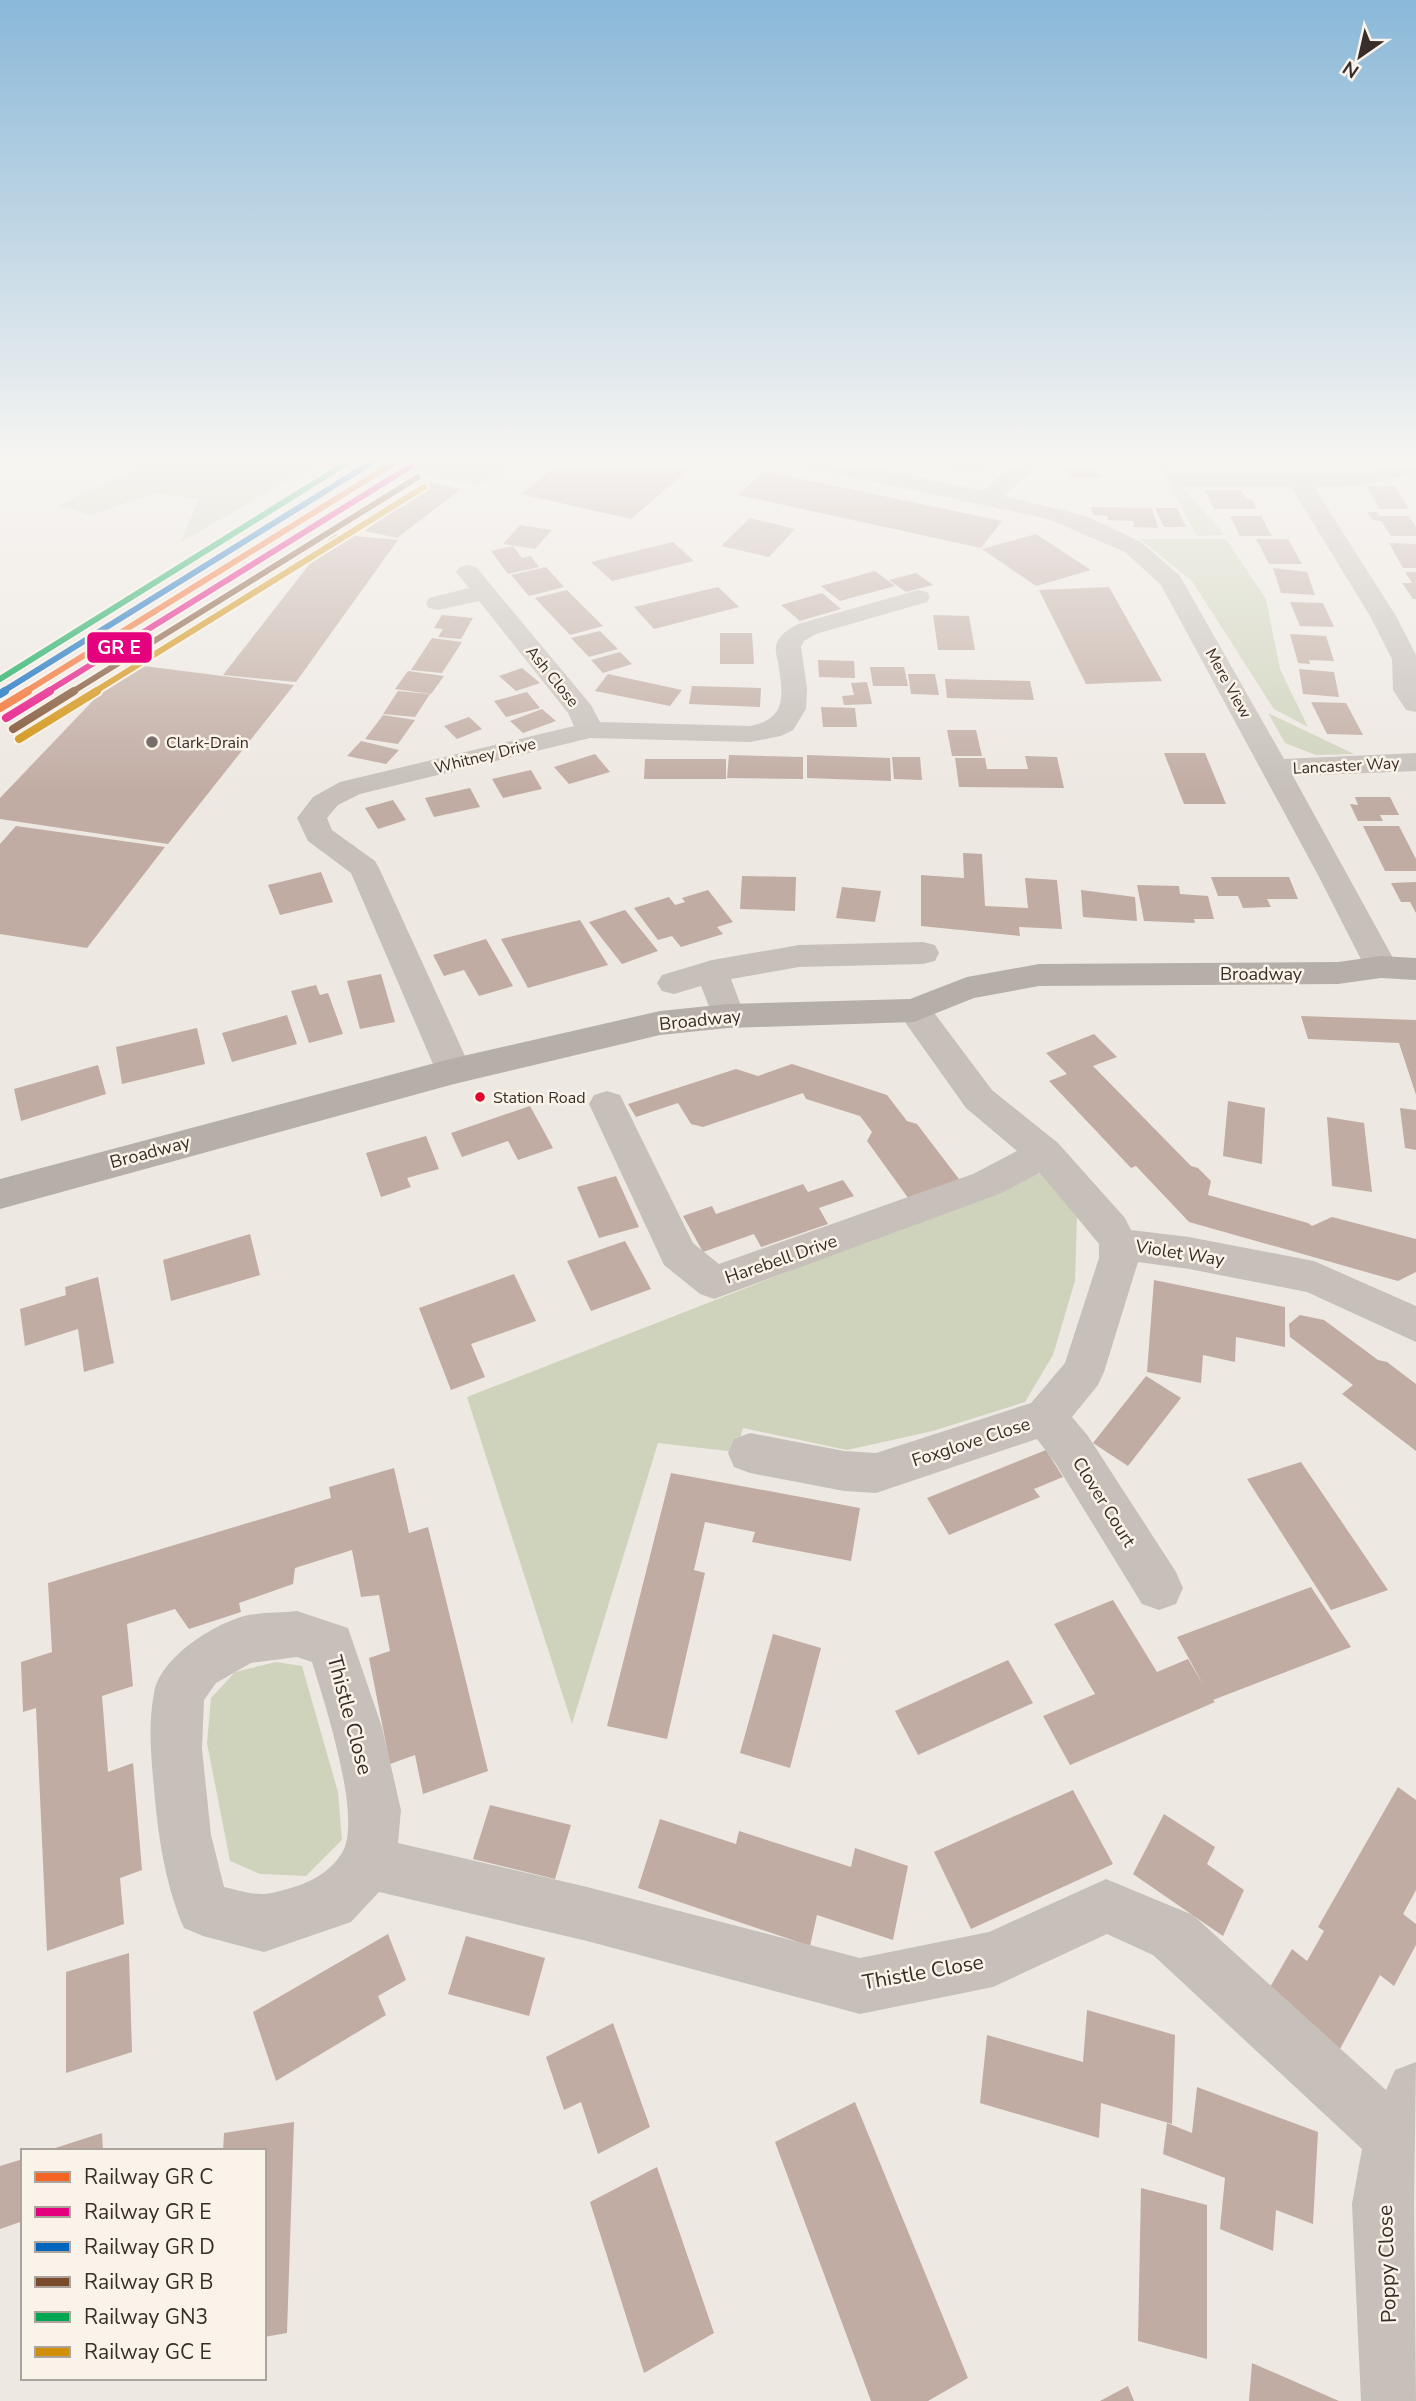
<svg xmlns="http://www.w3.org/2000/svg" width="1416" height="2401" font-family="'Nunito Sans',sans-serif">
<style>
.green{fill:#cfd3bc}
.building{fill:#c1aca3}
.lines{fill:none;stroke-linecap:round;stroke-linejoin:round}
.minor{fill:#c7c0ba;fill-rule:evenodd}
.major{fill:#b6afa9;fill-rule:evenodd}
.rail-1-far1-casing{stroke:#faf3e9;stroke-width:10}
.rail-1-casing{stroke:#faf3e9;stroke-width:12}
.rail-2-far1-casing{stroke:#faf3e9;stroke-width:10}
.rail-2-casing{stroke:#faf3e9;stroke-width:12}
.rail-3-far1-casing{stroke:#faf3e9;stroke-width:10}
.rail-3-casing{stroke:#faf3e9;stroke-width:12}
.rail-4-far1-casing{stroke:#faf3e9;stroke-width:10}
.rail-4-casing{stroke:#faf3e9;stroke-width:12}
.rail-5-casing{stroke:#faf3e9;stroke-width:10}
.rail-6-far1-casing{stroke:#faf3e9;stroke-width:10}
.rail-6-casing{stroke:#faf3e9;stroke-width:12}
.rail-1-far1{stroke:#f26522;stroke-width:6}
.rail-1{stroke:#f26522;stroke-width:8}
.rail-2-far1{stroke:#e5007d;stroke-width:6}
.rail-2{stroke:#e5007d;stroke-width:8}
.rail-3-far1{stroke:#0065bd;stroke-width:6}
.rail-3{stroke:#0065bd;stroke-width:8}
.rail-4-far1{stroke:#7a4b2a;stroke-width:6}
.rail-4{stroke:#7a4b2a;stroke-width:8}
.rail-5{stroke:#00a651;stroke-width:6}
.rail-6-far1{stroke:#d18e08;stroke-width:6}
.rail-6{stroke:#d18e08;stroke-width:8}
.poi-dot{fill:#786e69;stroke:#faf3e9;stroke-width:2.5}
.bus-dot{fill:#e4002b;stroke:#faf3e9;stroke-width:2.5}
.labels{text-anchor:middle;stroke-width:5;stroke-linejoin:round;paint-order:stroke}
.far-street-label{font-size:16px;fill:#382d28;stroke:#faf3e9}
.far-poi-label{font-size:16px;fill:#382d28;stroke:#faf3e9;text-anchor:start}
.bus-label{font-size:16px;fill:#382d28;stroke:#faf3e9;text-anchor:start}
.street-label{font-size:18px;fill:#382d28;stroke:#faf3e9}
.near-street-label{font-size:21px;fill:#382d28;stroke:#faf3e9}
.line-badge{stroke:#faf3e9;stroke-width:2.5}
.badge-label{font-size:19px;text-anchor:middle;font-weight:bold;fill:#fff}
</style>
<rect width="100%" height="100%" fill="#eee8e2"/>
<g class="green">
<polygon points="160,456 330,456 181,542 199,499 154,493 90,515 59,506"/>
<polygon points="426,456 522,456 482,485 400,473"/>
<polygon points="1147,456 1162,456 1180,485 1225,535 1197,536 1168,481"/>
<polygon points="1140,539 1226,539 1266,599 1280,669 1308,727 1274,709 1192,581"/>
<polygon points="1268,713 1354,754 1316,755 1285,743"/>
<polygon points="1046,1171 1077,1216 1075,1281 1053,1355 1025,1402 933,1431 847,1450 743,1428 736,1452 658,1443 572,1724 467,1397"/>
<polygon points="276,1662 302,1666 338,1792 342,1840 306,1876 260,1874 230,1861 207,1743 211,1698 235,1672"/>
</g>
<g class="building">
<polygon points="571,456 679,456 668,466 688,470 631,519 521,494"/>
<polygon points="950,456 994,458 995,467 983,466 983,471 950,469"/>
<polygon points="1060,456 1100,456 1103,462 1063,462"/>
<polygon points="1174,456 1214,456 1217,463 1176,462"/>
<polygon points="1226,456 1323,456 1327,462 1232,464"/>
<polygon points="1065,466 1096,466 1102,478 1070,478"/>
<polygon points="764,471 1002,521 981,548 738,495"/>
<polygon points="430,482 461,489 397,538 365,531"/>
<polygon points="1366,486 1395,486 1409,509 1380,509"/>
<polygon points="1205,490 1241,490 1246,499 1251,499 1257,509 1214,509"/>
<polygon points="1091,507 1152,508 1158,528 1134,527 1133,521 1108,520 1107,516 1093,515"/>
<polygon points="1155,508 1177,508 1186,527 1164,527"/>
<polygon points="1367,512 1377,512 1379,516 1409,516 1416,527 1416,536 1391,536 1381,521 1373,520"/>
<polygon points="1230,516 1261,516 1272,536 1240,536"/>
<polygon points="750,518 795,529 769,557 721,546"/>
<polygon points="520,525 552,530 535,549 503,544"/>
<polygon points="333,534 398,540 296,682 223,675"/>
<polygon points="1036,534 1091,570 1036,586 982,549"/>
<polygon points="1256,539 1288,539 1302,564 1269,564"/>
<polygon points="673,542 694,561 612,581 591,562"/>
<polygon points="1389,543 1416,544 1416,568 1403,568"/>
<polygon points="513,546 522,558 531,556 539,567 508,574 491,551"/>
<polygon points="546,567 564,587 529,596 511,575"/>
<polygon points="1273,568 1307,572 1315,595 1281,593"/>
<polygon points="875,571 895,586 840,601 821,586"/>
<polygon points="1405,572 1416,572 1416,599 1413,599 1402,583 1412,583"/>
<polygon points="916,573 933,585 906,592 889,580"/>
<polygon points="718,587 739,607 654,629 634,607"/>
<polygon points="1109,587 1162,681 1086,684 1039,590"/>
<polygon points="567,590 603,626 570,635 535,598"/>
<polygon points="822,593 841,609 800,621 781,605"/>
<polygon points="1290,602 1323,603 1334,627 1300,626"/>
<polygon points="442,615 473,618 461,639 438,637 443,629 434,628"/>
<polygon points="933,615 969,616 975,650 938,650"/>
<polygon points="600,631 618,649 589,657 571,638"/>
<polygon points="720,633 752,633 754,664 720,664"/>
<polygon points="1290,634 1326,636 1334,661 1309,660 1310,664 1298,663"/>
<polygon points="432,638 462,642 442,673 411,670"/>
<polygon points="620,652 632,664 603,673 591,660"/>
<polygon points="818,660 854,661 855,678 819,677"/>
<polygon points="128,664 294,685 168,844 0,819 0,798"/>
<polygon points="870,667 904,667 908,686 873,686"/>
<polygon points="522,668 540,683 516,691 499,676"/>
<polygon points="1299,669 1334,672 1339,697 1303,694"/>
<polygon points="408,671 444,676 431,694 395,689"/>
<polygon points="608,674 682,690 670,706 595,691"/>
<polygon points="908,674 935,674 939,695 911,694"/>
<polygon points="945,679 1030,681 1034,700 947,698"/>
<polygon points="867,682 872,704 844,705 842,696 854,695 851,683"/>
<polygon points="692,686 761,688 760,707 689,704"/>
<polygon points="398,691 430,694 415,717 383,714"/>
<polygon points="527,692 540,708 506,717 494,701"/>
<polygon points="1311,702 1346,703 1363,735 1327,734"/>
<polygon points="821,707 855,708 857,727 823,727"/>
<polygon points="542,709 556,721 523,733 510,721"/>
<polygon points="383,715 415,720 398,744 365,739"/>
<polygon points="469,717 482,729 457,739 444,726"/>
<polygon points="947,730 976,730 982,756 952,756"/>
<polygon points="361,741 399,750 386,764 347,756"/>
<polygon points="1164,753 1205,753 1226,804 1184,804"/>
<polygon points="595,754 610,772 569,784 554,767"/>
<polygon points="729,755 803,757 803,779 727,778"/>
<polygon points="807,755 890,758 891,781 807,778"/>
<polygon points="1025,756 1057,757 1064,788 959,787 955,758 985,758 987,769 1028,769"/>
<polygon points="892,757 920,757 922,780 894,779"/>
<polygon points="645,759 726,759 726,779 644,779"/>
<polygon points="531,770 542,789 503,798 492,779"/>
<polygon points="470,788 480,807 434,817 425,798"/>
<polygon points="1355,797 1390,797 1399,815 1380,815 1383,821 1358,821 1350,804 1358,805"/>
<polygon points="393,800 406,820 378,829 365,808"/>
<polygon points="16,826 165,847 87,948 0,934 0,844"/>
<polygon points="1363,826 1399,826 1416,859 1416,871 1385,871"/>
<polygon points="963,853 982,854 985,906 1028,908 1025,878 1057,880 1062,929 1019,927 1020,936 921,926 921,875 964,878"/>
<polygon points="321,872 333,902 280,915 268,885"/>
<polygon points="742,876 796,877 795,911 740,909"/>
<polygon points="1211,877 1289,877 1298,899 1267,899 1271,907 1243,908 1238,896 1218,896"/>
<polygon points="1416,882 1416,913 1410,902 1401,902 1391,883"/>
<polygon points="1137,885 1179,886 1180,894 1208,896 1214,919 1194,919 1195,923 1144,921"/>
<polygon points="842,887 881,891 875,922 836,918"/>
<polygon points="708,890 733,922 717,927 723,934 681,947 672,936 658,940 634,908 669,897 675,905 685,902 682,898"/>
<polygon points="1081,890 1135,897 1137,921 1083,917"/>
<polygon points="625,910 658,951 622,964 589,922"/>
<polygon points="580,920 608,965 528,988 501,939"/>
<polygon points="486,939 513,986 479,996 464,970 444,976 433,955"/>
<polygon points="381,974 395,1022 360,1029 347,981"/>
<polygon points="316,985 320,995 328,993 343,1034 309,1043 291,991"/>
<polygon points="287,1015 297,1044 232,1062 222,1033"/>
<polygon points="1301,1016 1416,1020 1416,1095 1399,1043 1308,1039"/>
<polygon points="197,1028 205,1064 122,1084 116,1047"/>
<polygon points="1094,1034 1117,1057 1093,1066 1191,1166 1198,1168 1211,1181 1208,1195 1308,1223 1312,1226 1332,1217 1416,1239 1416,1272 1398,1281 1189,1222 1136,1166 1131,1168 1049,1081 1067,1074 1046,1053"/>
<polygon points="792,1064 887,1095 907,1121 917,1124 962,1183 911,1202 867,1141 872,1132 860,1116 806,1099 803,1093 703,1127 691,1124 678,1103 636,1117 628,1104 736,1069 758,1076"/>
<polygon points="98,1065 106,1094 21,1121 14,1089"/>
<polygon points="1228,1101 1265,1108 1262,1164 1223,1156"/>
<polygon points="530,1106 553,1148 518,1160 508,1141 462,1157 451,1133"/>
<polygon points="1400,1108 1416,1110 1416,1150 1405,1148"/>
<polygon points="1327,1117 1364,1123 1372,1192 1332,1186"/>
<polygon points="426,1136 439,1169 407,1178 411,1187 381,1197 366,1153"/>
<polygon points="616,1176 639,1227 599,1238 577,1187"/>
<polygon points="843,1180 854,1196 819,1208 828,1224 761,1247 754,1234 703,1252 683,1216 712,1206 716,1214 803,1184 808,1192"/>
<polygon points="250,1234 260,1275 171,1301 163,1260"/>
<polygon points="625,1241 651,1289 591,1311 567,1261"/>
<polygon points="514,1274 536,1321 471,1344 485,1377 451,1390 419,1308"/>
<polygon points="98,1277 114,1363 84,1372 78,1329 25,1346 20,1309 66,1295 65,1287"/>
<polygon points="1154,1280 1285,1307 1285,1347 1236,1337 1235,1362 1203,1355 1201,1383 1147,1372"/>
<polygon points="1300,1315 1324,1320 1378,1360 1387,1362 1416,1384 1416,1451 1342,1394 1353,1385 1290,1337 1289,1324"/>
<polygon points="1146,1376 1181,1398 1128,1466 1093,1443"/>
<polygon points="1046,1450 1063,1477 1034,1489 1040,1497 949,1535 927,1498"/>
<polygon points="1301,1462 1388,1590 1331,1610 1247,1479"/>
<polygon points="394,1468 409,1533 428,1527 488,1771 423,1794 415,1755 390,1764 369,1658 390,1651 379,1595 361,1597 352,1550 295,1568 293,1584 239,1603 241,1612 189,1629 175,1609 127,1624 133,1686 102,1696 108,1772 133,1763 142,1870 120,1878 124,1924 47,1951 36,1708 23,1712 21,1662 52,1652 48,1583 331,1498 329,1487"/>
<polygon points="671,1473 860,1508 851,1561 752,1542 755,1532 705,1522 694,1570 705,1573 667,1739 607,1726"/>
<polygon points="1311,1587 1351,1647 1213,1700 1215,1702 1070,1765 1043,1716 1095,1694 1054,1624 1113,1600 1157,1672 1188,1659 1204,1686 1177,1637"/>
<polygon points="773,1634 821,1648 790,1768 740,1753"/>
<polygon points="1008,1660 1033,1703 918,1755 895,1711"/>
<polygon points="1398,1787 1416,1800 1416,1890 1403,1914 1416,1924 1416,1945 1394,1986 1380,1975 1340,2049 1269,1989 1292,1949 1307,1961 1324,1931 1318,1927"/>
<polygon points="1073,1790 1113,1864 971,1929 934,1852"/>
<polygon points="490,1805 571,1825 555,1879 473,1859"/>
<polygon points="1164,1814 1215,1847 1207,1864 1244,1890 1223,1936 1133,1874"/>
<polygon points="660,1819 736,1844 739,1831 851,1867 855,1848 908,1866 893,1940 817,1915 810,1946 638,1888"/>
<polygon points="388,1934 406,1980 378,1996 386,2015 276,2081 253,2012"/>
<polygon points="466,1936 545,1958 529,2016 448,1994"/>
<polygon points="129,1953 132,2052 66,2073 66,1972"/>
<polygon points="1087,2010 1175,2035 1172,2124 1101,2103 1099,2138 980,2103 987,2035 1083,2062"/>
<polygon points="613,2023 650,2127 598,2154 581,2102 564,2110 546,2057"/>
<polygon points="1197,2087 1318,2132 1313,2224 1276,2210 1273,2251 1220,2229 1225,2178 1163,2154 1167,2123 1192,2133"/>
<polygon points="855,2102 968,2378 928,2401 871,2401 775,2142"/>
<polygon points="294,2122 287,2333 264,2337 264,2151 223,2151 224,2133"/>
<polygon points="102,2133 103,2151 49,2151 49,2150"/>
<polygon points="23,2159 23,2221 0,2229 0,2166"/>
<polygon points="657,2167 714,2333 644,2373 590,2202"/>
<polygon points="1141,2188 1207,2205 1207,2359 1138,2341"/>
<polygon points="1252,2363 1339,2401 1249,2401"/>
<polygon points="1128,2386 1134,2401 1100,2401"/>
</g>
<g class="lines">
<g class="minor">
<polygon points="771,456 814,456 983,491 1017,461 1017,456 1039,456 1035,468 1004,496 1086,516 1141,542 1180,576 1284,759 1416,753 1416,771 1293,776 1398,967 1393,975 1381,978 1369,975 1318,875 1161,585 1125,552 1048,519 782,462 774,461"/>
<path d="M1416,459V472C1377,484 1354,488 1314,487L1396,616L1416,655V712L1406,710L1393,690L1392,659L1370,616L1291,487H1182L1174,485L1171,480L1174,475L1182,473L1349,474L1370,473Z"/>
<path d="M468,565L476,567L591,705L600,722L750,726C788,719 783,694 778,662C777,658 775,651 776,646C778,635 789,629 798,624L918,590L927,592L930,597L927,602L816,634L804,641L801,647L807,688L806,709L793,730L781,736L750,742L590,738L360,794L338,805L327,818L332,830L375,861L379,868L472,1071L467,1080L454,1084L441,1080L436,1071L351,873L308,841L297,818L313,797L340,782L574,726L568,713L479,601L438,610L429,608L426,603L429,598L469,588L456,572L460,567Z"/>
<polygon points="923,942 935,945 939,953 935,961 923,964 799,967 731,979 745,1016 740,1024 728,1028 716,1024 701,986 674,994 662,991 657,983 662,975 712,960 799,945"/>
<polygon points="914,998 926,1002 992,1090 1058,1143 1125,1218 1131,1230 1189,1237 1314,1261 1416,1306 1416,1342 1307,1292 1189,1269 1138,1262 1104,1372 1098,1385 1072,1417 1088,1436 1176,1572 1183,1588 1176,1604 1159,1610 1142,1604 1056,1464 1037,1439 876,1493 844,1491 750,1473 734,1467 728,1453 734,1439 750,1433 844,1451 876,1453 1031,1403 1065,1363 1099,1258 1099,1244 1040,1173 999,1194 714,1299 700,1294 664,1265 589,1104 594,1095 607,1091 620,1095 693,1243 719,1264 973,1174 1017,1151 966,1108 902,1018 897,1010 902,1002"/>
<path d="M297,1611L348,1628L382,1727L401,1810L398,1843L587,1887L860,1958L989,1932L1106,1879L1193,1915L1386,2090L1395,2070L1416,2062L1414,2204L1416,2401H1361L1352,2204L1362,2149L1153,1955L1107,1934L993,1987L860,2014L587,1941L379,1892L351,1922L264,1952L203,1936L184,1928C165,1884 158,1836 154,1788C151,1757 148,1724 154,1693C160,1658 212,1625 244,1616C261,1612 280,1613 297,1611ZM297,1657L312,1662C324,1701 362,1816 343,1851C334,1868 314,1881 297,1886C262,1897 260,1896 224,1887L211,1835L202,1749L204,1700L216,1683L251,1663Z"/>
</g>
<polygon class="major" points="1381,956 1416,958 1416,980 1381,978 1338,984 1039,986 974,998 914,1022 728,1028 660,1035 454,1084 0,1209 0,1179 454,1058 660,1011 728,1004 910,999 967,977 1039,964 1338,962"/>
<defs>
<polyline id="rail-1-far1" points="25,692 405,456"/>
<polyline id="rail-1" points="0,708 28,691"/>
<polyline id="rail-2-far1" points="47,692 411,466"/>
<polyline id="rail-2" points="6,718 50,691"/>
<polyline id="rail-3-far1" points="2,692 382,456"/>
<polyline id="rail-3" points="0,694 5,691"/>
<polyline id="rail-4-far1" points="72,692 418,477"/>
<polyline id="rail-4" points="13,729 74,691"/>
<polyline id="rail-5" points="0,679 358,456"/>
<polyline id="rail-6-far1" points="94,692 424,487"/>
<polyline id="rail-6" points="19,739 97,691"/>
</defs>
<use href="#rail-1-far1" class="rail-1-far1-casing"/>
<use href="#rail-1" class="rail-1-casing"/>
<use href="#rail-2-far1" class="rail-2-far1-casing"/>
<use href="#rail-2" class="rail-2-casing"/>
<use href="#rail-3-far1" class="rail-3-far1-casing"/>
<use href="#rail-3" class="rail-3-casing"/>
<use href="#rail-4-far1" class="rail-4-far1-casing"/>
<use href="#rail-4" class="rail-4-casing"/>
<use href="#rail-5" class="rail-5-casing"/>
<use href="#rail-6-far1" class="rail-6-far1-casing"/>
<use href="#rail-6" class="rail-6-casing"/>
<use href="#rail-1-far1" class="rail-1-far1"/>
<use href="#rail-1" class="rail-1"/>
<use href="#rail-2-far1" class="rail-2-far1"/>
<use href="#rail-2" class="rail-2"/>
<use href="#rail-3-far1" class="rail-3-far1"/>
<use href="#rail-3" class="rail-3"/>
<use href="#rail-4-far1" class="rail-4-far1"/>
<use href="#rail-4" class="rail-4"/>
<use href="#rail-5" class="rail-5"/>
<use href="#rail-6-far1" class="rail-6-far1"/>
<use href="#rail-6" class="rail-6"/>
</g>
<linearGradient id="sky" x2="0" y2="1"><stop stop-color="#8ab8d8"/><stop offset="0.58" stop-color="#f7f5f2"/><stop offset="1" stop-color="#f7f5f2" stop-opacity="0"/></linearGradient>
<rect width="1416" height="792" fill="url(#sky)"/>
<circle class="poi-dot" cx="152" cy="742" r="7"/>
<circle class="bus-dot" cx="480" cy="1097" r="6"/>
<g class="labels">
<g class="far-street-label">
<text transform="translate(553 676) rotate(51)" y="6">Ash Close</text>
<text transform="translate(1229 683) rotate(61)" y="6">Mere View</text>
<text transform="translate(485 755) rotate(-14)" y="6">Whitney Drive</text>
<text transform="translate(1346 765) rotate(-3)" y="6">Lancaster Way</text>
</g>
<g class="far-poi-label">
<text x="166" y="748">Clark-Drain</text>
</g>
<g class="bus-label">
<text x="493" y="1103">Station Road</text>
</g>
<g class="street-label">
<text x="1261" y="980">Broadway</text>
<text transform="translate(700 1020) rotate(-6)" y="6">Broadway</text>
<text transform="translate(150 1152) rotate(-15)" y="6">Broadway</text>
<text transform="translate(1180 1253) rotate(9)" y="6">Violet Way</text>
<text transform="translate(781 1259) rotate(-19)" y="6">Harebell Drive</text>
<text transform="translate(971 1442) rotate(-18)" y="6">Foxglove Close</text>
<text transform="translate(1104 1502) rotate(58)" y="6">Clover Court</text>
</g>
<g class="near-street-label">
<text transform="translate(350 1715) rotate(75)" y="7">Thistle Close</text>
<text transform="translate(923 1972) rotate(-10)" y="7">Thistle Close</text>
<text transform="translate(1387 2264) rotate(-92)" y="7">Poppy Close</text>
</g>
</g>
<rect class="line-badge" x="86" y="631" width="67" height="33" rx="7" fill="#e5007d"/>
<g class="badge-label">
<text x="119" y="654">GR E</text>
</g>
<rect x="21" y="2149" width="245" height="231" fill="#faf3e9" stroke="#aca49c" stroke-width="2"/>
<rect x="35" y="2172" width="35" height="10" fill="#f26522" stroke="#aca49c" stroke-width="2"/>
<text x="84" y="2184" font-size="21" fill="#382d28">Railway GR C</text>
<rect x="35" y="2207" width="35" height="10" fill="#e5007d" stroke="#aca49c" stroke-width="2"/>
<text x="84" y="2219" font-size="21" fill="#382d28">Railway GR E</text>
<rect x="35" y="2242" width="35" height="10" fill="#0065bd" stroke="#aca49c" stroke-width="2"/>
<text x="84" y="2254" font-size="21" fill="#382d28">Railway GR D</text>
<rect x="35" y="2277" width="35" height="10" fill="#7a4b2a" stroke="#aca49c" stroke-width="2"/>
<text x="84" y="2289" font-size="21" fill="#382d28">Railway GR B</text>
<rect x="35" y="2312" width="35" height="10" fill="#00a651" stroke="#aca49c" stroke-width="2"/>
<text x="84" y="2324" font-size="21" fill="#382d28">Railway GN3</text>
<rect x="35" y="2347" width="35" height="10" fill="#d18e08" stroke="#aca49c" stroke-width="2"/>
<text x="84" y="2359" font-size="21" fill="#382d28">Railway GC E</text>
<g transform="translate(1360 56) rotate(214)" stroke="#faf3e9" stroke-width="5" paint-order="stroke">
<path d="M0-5L12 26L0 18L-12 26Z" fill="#382d28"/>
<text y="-10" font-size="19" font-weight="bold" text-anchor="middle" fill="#382d28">N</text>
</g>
</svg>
